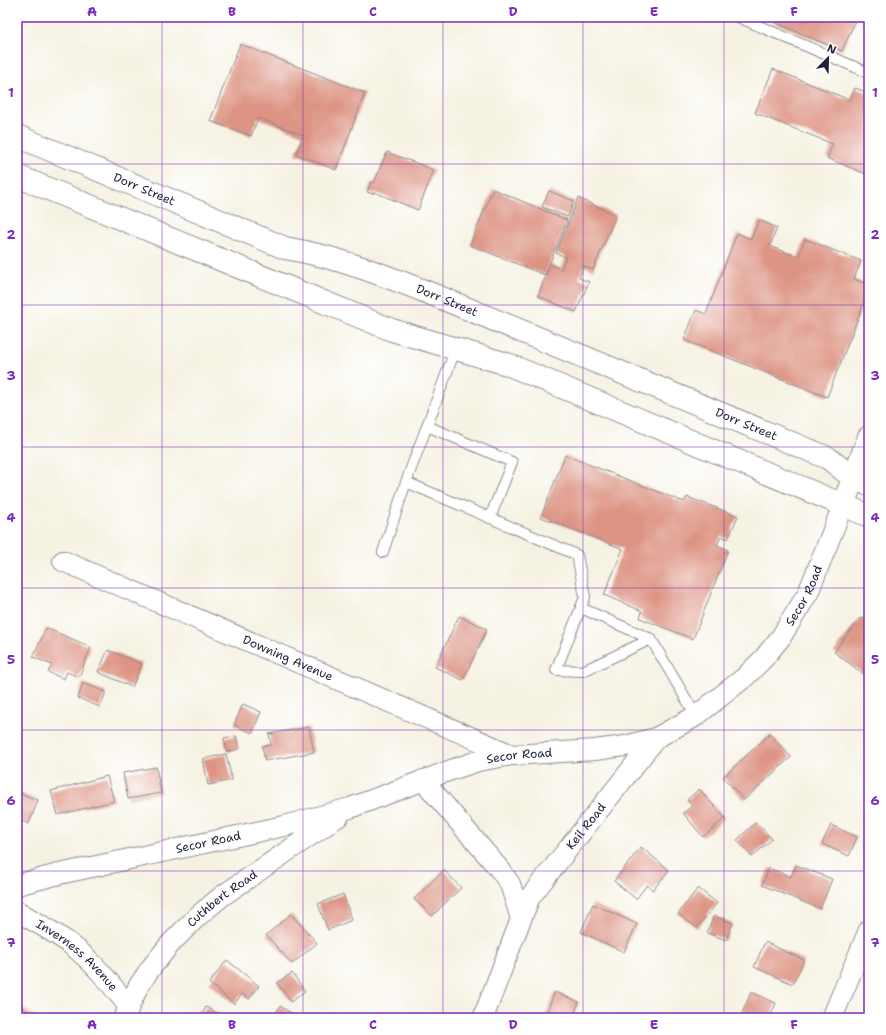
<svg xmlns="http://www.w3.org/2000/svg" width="886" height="1035" font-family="'Shantell Sans',sans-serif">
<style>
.building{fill:#dd9484}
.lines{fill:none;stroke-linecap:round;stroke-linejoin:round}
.service-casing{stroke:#8c8a8f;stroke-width:12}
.minor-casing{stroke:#8c8a8f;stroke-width:22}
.secondary-casing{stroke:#8c8a8f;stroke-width:24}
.primary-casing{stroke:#8c8a8f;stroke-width:24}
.service{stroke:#fff;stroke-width:10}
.minor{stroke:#fff;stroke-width:20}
.secondary{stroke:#fff;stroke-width:22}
.primary{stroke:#fff;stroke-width:22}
.grid{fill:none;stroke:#7b2cbf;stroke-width:1;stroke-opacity:0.55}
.labels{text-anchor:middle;stroke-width:4;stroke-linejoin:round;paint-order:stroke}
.street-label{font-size:12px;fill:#22223b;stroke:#fff}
.neatline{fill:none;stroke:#7b2cbf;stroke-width:1.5}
.grid-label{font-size:13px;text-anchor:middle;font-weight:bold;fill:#7b2cbf}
</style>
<rect width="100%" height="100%" fill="#fff"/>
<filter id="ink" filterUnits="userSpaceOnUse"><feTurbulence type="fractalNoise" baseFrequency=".025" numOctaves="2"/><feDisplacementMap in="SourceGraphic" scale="8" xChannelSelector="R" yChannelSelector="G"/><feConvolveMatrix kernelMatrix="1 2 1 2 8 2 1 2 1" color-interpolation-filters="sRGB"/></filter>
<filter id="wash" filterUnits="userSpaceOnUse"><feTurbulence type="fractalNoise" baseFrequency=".012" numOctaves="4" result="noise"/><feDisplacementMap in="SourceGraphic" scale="16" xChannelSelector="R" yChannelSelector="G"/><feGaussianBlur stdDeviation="0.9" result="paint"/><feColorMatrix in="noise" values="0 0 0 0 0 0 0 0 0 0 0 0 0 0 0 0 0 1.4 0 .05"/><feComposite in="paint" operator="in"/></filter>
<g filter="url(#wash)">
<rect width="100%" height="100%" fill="#f6f2e3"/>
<g id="blocks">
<g class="building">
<polygon points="762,17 857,17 842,51"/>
<polygon points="240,44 365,93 336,170 296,154 303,135 258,118 251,136 210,121"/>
<polygon points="773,69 850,100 855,88 869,93 869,166 866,174 827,158 833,144 755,113"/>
<polygon points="387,152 434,170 418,210 374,192 373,194 367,192 371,182 374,183"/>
<polygon points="493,189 567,220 545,275 470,245"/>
<polygon points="549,191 574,201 568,217 542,207"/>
<polygon points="578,198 616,215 593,270 584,266 579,278 589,282 576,312 538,296 550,264 561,269 566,257 556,253"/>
<polygon points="759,220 777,228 770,246 798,257 805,239 861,261 854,279 869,285 869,290 827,397 684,340 696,310 706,314 737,233 751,239"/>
<polygon points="565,455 684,502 687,497 738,516 728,539 721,536 717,545 728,550 693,639 640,618 642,611 604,595 623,549 541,517"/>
<polygon points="459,616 487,629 463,680 435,667"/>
<polygon points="869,618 869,678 834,652 859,619"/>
<polygon points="46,628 91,647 79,677 67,672 64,679 48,672 52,665 33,657"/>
<polygon points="108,650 142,664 132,687 98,672"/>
<polygon points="83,683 106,692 100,707 78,698"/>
<polygon points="243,704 261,712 252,733 234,725"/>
<polygon points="309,727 314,752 265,761 262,746 271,745 269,734"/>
<polygon points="770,734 791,757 744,800 723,777"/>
<polygon points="236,736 239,749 227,752 224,738"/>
<polygon points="226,754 232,780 208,785 203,759"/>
<polygon points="156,767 161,793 128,799 123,773"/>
<polygon points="107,776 114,801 58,815 51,791"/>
<polygon points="699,789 725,818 703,837 683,813 692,806 687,800"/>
<polygon points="17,792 38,800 29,824 17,819"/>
<polygon points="756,822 772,839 752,857 737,840"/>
<polygon points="831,825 857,837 849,856 822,844"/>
<polygon points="641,847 669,870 653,890 647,885 636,899 614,881"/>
<polygon points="796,865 832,879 820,909 762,885 769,868 791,877"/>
<polygon points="444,870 461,888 432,916 414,899"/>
<polygon points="698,888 717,903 697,928 678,914"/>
<polygon points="343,894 352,920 328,930 318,904"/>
<polygon points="593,904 637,924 624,952 581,932"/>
<polygon points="291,914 317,943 292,964 266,935"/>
<polygon points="714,916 733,923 726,940 707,933"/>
<polygon points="765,942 804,960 793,984 754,967"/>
<polygon points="227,960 259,986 249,999 242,994 234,1004 209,983"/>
<polygon points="292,973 305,991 291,1002 277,983"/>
<polygon points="555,992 579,1002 573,1018 544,1018"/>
<polygon points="751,992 776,1003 770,1018 740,1018"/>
<polygon points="17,1004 39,1018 17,1018"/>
<polygon points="280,1006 299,1018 273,1018"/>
<polygon points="206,1007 226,1018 200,1018"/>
</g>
</g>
</g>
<g filter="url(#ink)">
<use href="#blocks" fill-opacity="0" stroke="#8c8a8f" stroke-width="1"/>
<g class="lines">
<defs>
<g id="service">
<polyline points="738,17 869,73"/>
<polyline points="456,348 406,482 577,555 585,597 556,670 583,671 651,639 696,716"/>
<polyline points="427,426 512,462 490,518"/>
<polyline points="383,552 406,482"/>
<polyline points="581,608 651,639"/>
</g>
<g id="minor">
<path id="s1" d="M63,561L512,755"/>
<polyline points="423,780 501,871 510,884 521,919 483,1018"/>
<path id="s2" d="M17,885L59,874L284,826L350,808L451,770L478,761L512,755L595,750L625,746L656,738L696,716L745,677L764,658L781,637L808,593L843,505"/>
<path id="s3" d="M17,911C35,922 53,931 70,944C93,961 111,984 129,1007"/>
<path id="s4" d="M521,919L530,897L656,738"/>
<path id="s5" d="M124,1018L138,987L150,969L171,943L198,916L222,896L339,816"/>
<polyline points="832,1018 869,930"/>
</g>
<g id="secondary">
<polyline points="853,478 869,485"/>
<polyline points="843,505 869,516"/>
</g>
<g id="primary">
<path id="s6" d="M17,136L285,248C339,257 389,277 439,297L828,458L853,478"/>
<polyline points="17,176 392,330 507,364 843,505 869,437"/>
</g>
</defs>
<use href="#service" class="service-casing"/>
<use href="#minor" class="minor-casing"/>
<use href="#secondary" class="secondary-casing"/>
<use href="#primary" class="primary-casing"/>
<use href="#service" class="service"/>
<use href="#minor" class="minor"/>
<use href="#secondary" class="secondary"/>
<use href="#primary" class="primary"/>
</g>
</g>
<path class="grid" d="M162,17V1018M303,17V1018M443,17V1018M583,17V1018M724,17V1018M17,164H869M17,305H869M17,447H869M17,588H869M17,730H869M17,871H869"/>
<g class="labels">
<g class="street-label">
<text dy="4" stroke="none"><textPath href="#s6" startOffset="138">Dorr Street</textPath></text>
<text dy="4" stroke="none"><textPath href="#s6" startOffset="461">Dorr Street</textPath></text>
<text dy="4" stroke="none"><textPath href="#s6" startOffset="785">Dorr Street</textPath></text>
<text dy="4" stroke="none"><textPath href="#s2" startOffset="868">Secor Road</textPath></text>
<text dy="4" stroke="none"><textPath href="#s1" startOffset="245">Downing Avenue</textPath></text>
<text dy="4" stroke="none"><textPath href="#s2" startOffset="520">Secor Road</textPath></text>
<text dy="4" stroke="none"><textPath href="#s4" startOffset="114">Keil Road</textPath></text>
<text dy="4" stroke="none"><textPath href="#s2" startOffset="196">Secor Road</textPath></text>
<text dy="4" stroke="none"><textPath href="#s5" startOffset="157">Cuthbert Road</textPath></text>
<text dy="4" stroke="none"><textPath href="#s3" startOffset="75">Inverness Avenue</textPath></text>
</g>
</g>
<rect width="886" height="1035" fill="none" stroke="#fff" stroke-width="44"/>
<g transform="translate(828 58) rotate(23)" stroke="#ffffff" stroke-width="3" paint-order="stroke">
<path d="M0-3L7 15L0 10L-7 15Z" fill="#22223b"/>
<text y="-6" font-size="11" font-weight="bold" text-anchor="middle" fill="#22223b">N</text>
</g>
<rect x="22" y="22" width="842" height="991" class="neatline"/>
<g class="grid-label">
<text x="92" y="16">A</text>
<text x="232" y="16">B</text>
<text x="373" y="16">C</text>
<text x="513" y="16">D</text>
<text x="654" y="16">E</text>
<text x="794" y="16">F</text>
<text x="11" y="97">1</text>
<text x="875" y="97">1</text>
<text x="11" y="239">2</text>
<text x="875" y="239">2</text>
<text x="11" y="380">3</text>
<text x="875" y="380">3</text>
<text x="11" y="522">4</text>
<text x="875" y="522">4</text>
<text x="11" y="664">5</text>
<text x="875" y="664">5</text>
<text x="11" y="805">6</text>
<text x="875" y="805">6</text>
<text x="11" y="947">7</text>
<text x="875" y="947">7</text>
<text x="92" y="1029">A</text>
<text x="232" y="1029">B</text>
<text x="373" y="1029">C</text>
<text x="513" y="1029">D</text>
<text x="654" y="1029">E</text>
<text x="794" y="1029">F</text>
</g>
</svg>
